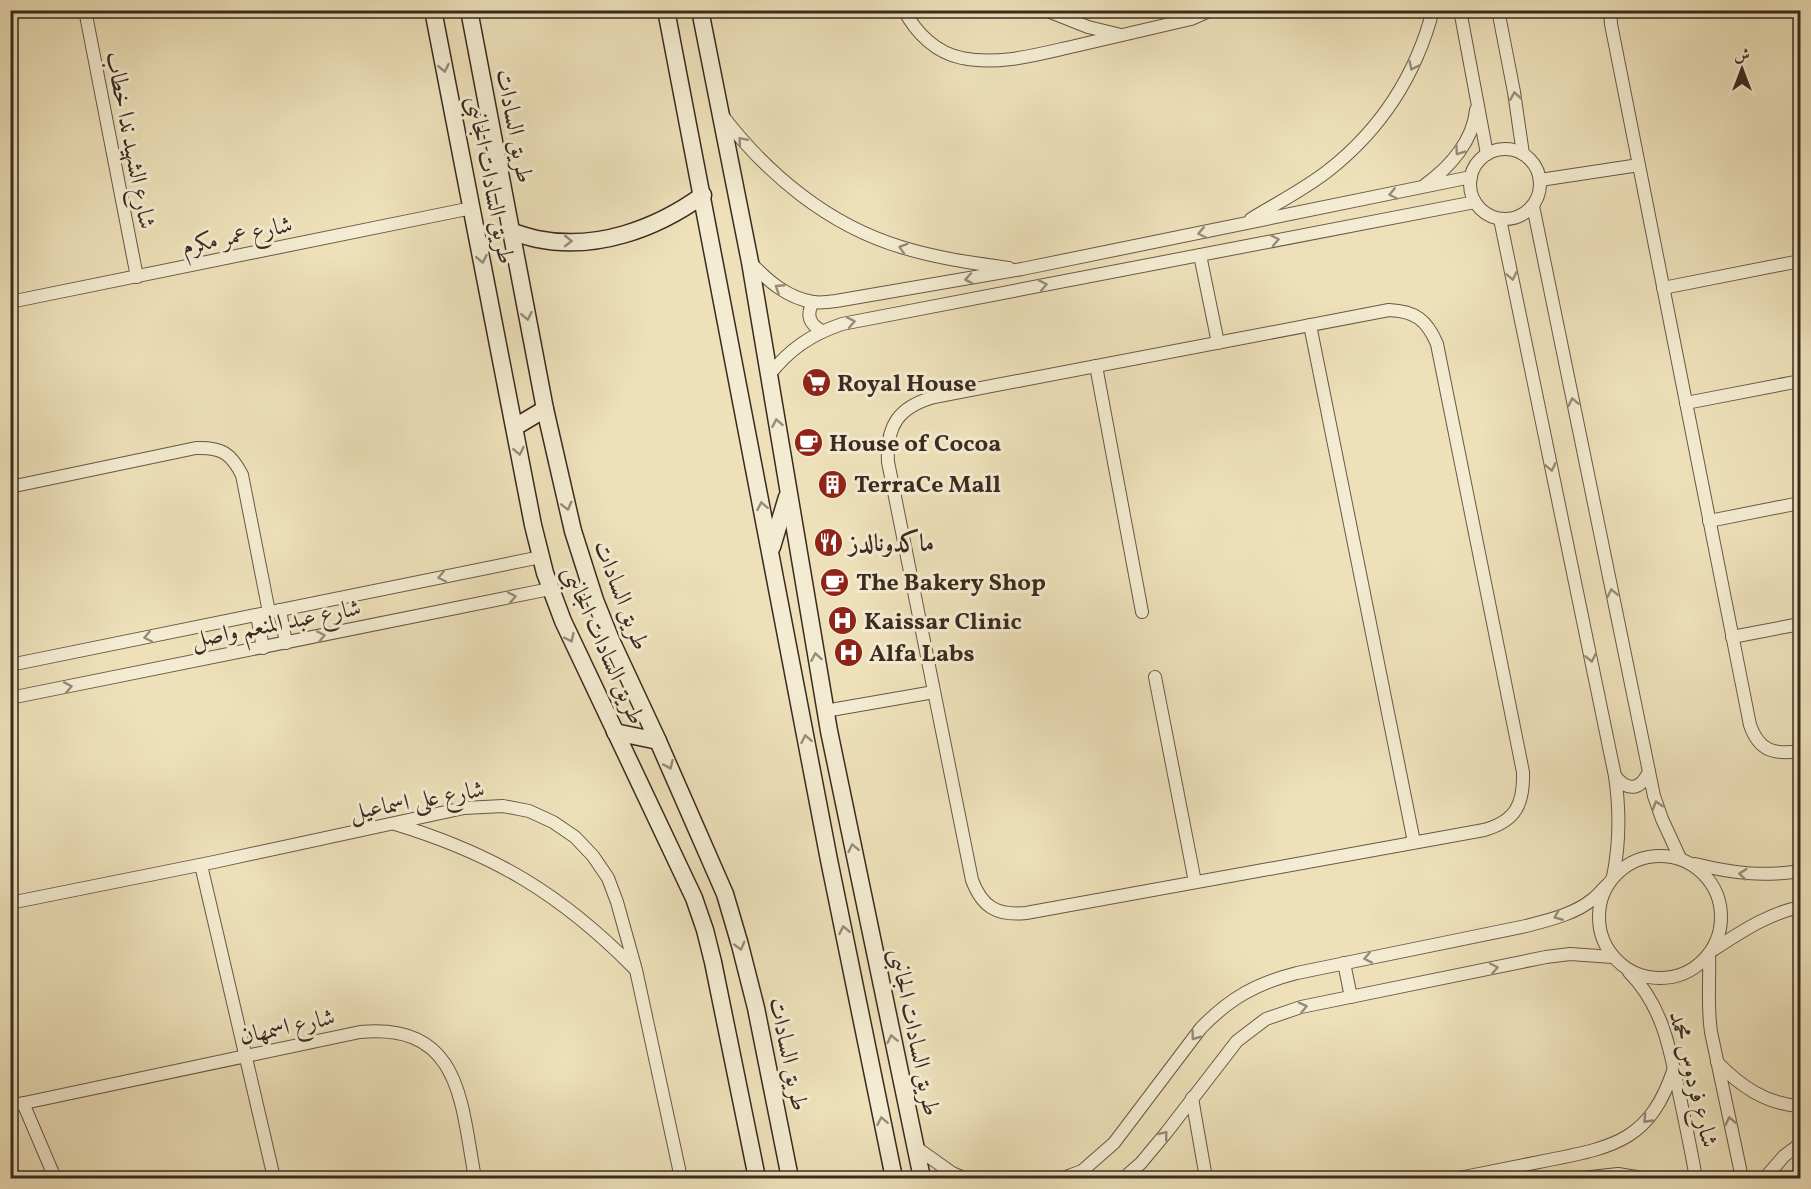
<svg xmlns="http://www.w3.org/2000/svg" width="1811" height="1189" font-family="Vollkorn,Amiri,serif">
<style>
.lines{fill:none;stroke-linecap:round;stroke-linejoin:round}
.street-casing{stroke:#675846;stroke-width:14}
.secondary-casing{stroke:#3a2a20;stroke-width:19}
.street{stroke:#f4ecd2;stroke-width:12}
.secondary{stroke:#f4ecd2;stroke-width:16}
.oneway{stroke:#978b79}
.labels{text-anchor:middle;stroke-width:6;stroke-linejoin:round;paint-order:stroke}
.street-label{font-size:24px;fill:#3a2a20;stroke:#f4ecd2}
.poi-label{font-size:24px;font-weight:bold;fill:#3a2a20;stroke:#f4ecd2;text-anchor:start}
</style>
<rect width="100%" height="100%" fill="#eee1ba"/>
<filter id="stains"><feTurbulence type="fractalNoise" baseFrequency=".00333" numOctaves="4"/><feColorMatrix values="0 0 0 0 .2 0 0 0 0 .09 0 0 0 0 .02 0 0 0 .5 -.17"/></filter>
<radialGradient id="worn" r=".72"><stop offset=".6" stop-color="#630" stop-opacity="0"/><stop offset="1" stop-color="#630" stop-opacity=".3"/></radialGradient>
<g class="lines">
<defs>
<g id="street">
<polyline points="85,10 137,277"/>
<path d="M904,10C916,33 936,53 962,58C999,66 1039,54 1075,46C1114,37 1153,28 1191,19L1211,10"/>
<polyline points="1045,10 1088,27 1121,35"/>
<polyline points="1460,10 1487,154"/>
<polyline points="1498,10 1514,92 1523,154"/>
<path d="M1610,10L1611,24L1750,725C1759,751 1774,755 1800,751"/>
<path d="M722,115C767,174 828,225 901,247C936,258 973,263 1009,268"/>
<circle cx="1505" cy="184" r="35"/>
<polyline points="1540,180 1639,165"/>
<path d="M1425,185C1450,167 1473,141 1476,110"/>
<polyline points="1533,206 1654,796 1662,819 1680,858"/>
<path d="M1251,219C1277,203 1305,189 1329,170C1381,129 1416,75 1433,10"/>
<path d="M1500,219L1615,776C1620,811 1620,843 1613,877"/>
<polyline points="1200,255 1218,343"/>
<path d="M750,262C767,280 787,298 813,302C820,303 829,302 836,301L1022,269L1471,177"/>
<polyline points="1663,288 1800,261"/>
<polyline points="10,302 472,208"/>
<path d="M813,302C806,315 809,324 822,331"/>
<path d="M1389,310C1415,311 1427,320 1437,344L1523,772C1524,804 1516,821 1484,830L1026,913C997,916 982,907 972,880L888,462C886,425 899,407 934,397Z"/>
<polyline points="1310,325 1414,842"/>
<polyline points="1096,366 1142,612"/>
<path d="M769,375C790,349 810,335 842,324L1475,202"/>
<polyline points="1686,403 1800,381"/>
<path d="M10,487L196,448C221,447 231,453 242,475L269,612"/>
<polyline points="1709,521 1800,503"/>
<polyline points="280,610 286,643"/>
<polyline points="257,615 263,648"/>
<polyline points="1732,637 1800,624"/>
<polyline points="10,665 541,557"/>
<polyline points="1155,677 1195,882"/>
<polyline points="10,698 550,589"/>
<polyline points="825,711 934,692"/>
<path d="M1615,776C1628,792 1640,790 1649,772"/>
<path d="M395,824C494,854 561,894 634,968"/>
<circle cx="1660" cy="917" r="61"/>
<path d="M1695,864C1732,873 1762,877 1800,871"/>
<polyline points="201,865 274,1178"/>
<polyline points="10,903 214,862 464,808 503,806 529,811 553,822 575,837 593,856 608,878 617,902 636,970 681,1178"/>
<path d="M1713,950C1741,932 1767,914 1800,907"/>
<path d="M1709,954C1710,980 1707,1006 1711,1032L1742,1178"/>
<polyline points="1344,963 1351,997"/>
<path d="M1629,972C1662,1005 1670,1048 1679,1093C1685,1121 1691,1150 1696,1178"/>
<path d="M1717,1062C1740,1086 1766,1104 1800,1106"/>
<polyline points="1192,1098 1206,1178"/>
<polyline points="23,1103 55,1178"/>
<path d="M10,1106L360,1032C462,1022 461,1104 475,1178"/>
<polyline points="914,1146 952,1173 964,1178"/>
<path d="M1063,1178L1082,1171L1114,1143L1201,1028C1230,998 1257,983 1297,973L1526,926C1549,920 1575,914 1593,899C1598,895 1602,890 1607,885"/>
<polyline points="1124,1178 1141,1163 1166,1133 1237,1041 1266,1019 1301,1007 1546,957 1570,954 1613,957"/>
<path d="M1459,1178C1489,1172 1519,1166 1549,1160C1616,1147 1651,1139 1674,1068"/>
<polyline points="1582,1178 1618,1174 1642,1178"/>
<polyline points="1765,1178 1784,1156 1800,1144"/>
</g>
<g id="secondary">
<polyline points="433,10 533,525 545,573 563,621 694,898 705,930 713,962 757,1178"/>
<polyline points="469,10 545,409 573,531 595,600 611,640 658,741 725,894 740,945 756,1008 790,1178"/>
<polyline points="666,10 829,860 894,1178"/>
<polyline points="700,10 750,262 829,731 922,1178"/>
<path d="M510,231C519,234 528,237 537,239C596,251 656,229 703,195"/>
<polyline points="515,427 545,409"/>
<polyline points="772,547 787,497"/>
<polyline points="615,732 658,741"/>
</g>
</defs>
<use href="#street" class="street-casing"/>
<use href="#secondary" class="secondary-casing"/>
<use href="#street" class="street"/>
<use href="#secondary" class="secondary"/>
</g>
<defs><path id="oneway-chevron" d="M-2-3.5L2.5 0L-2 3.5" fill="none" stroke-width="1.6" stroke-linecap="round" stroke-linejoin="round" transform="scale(1.5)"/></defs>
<g class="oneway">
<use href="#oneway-chevron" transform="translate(1413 66) rotate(115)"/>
<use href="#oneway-chevron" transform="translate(444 68) rotate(79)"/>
<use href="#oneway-chevron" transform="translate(1515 96) rotate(-99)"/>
<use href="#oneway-chevron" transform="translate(742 141) rotate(-131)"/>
<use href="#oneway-chevron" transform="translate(1459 151) rotate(125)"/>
<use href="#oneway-chevron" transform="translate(1393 194) rotate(168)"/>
<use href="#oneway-chevron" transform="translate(1202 233) rotate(168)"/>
<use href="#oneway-chevron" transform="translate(1275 240) rotate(-11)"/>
<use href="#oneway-chevron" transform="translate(568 241) rotate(1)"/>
<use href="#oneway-chevron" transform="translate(903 248) rotate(-163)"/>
<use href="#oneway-chevron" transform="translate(482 259) rotate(79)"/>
<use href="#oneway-chevron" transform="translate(1512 276) rotate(78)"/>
<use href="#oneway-chevron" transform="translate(969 279) rotate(170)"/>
<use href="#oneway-chevron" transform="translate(1043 285) rotate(-11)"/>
<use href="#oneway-chevron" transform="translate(779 288) rotate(-147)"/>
<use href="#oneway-chevron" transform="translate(527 316) rotate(79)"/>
<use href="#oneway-chevron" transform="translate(851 322) rotate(-11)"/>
<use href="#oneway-chevron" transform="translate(1573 402) rotate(-102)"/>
<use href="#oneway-chevron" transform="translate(777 423) rotate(-100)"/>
<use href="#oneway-chevron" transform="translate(519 451) rotate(79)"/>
<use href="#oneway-chevron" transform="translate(1551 467) rotate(78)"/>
<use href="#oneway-chevron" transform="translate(567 506) rotate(76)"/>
<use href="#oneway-chevron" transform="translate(762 506) rotate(-101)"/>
<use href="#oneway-chevron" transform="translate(442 577) rotate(168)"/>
<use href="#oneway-chevron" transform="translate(1612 593) rotate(-102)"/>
<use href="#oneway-chevron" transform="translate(512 597) rotate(-11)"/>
<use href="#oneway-chevron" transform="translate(321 636) rotate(-11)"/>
<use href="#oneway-chevron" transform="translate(148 637) rotate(168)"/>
<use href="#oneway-chevron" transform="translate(570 638) rotate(65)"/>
<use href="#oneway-chevron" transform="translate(816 657) rotate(-100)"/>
<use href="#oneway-chevron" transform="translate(1591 658) rotate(78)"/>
<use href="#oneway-chevron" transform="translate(68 687) rotate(-11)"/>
<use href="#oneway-chevron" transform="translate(806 739) rotate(-101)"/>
<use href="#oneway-chevron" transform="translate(669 765) rotate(66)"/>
<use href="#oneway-chevron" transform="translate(1657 805) rotate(-108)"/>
<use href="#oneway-chevron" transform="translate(853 848) rotate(-102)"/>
<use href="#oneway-chevron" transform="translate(1743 874) rotate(-174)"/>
<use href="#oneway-chevron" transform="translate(1558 916) rotate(158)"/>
<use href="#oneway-chevron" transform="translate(844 930) rotate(-101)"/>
<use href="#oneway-chevron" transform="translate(740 946) rotate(75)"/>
<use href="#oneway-chevron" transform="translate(1368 958) rotate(169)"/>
<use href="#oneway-chevron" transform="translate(1494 968) rotate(-12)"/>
<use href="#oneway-chevron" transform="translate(1303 1007) rotate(-13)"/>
<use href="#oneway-chevron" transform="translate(1195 1036) rotate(127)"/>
<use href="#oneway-chevron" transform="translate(892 1039) rotate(-102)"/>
<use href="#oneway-chevron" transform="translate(1647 1119) rotate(134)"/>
<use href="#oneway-chevron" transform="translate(882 1121) rotate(-101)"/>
<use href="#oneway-chevron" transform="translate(1730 1121) rotate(-102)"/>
<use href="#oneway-chevron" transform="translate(1164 1135) rotate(-51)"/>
</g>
<defs>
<symbol id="supermarket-disc" viewBox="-11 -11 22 22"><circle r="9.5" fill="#8f2418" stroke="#f4ecd2"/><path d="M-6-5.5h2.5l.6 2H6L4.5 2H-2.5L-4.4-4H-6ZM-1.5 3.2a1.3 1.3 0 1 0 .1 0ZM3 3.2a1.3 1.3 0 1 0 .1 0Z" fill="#fff"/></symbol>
<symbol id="cafe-disc" viewBox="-11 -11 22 22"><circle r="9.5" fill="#8f2418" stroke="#f4ecd2"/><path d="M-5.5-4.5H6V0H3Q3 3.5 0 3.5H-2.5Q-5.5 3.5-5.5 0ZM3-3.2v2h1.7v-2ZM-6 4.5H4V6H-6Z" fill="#fff"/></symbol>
<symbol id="building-disc" viewBox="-11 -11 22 22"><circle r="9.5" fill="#8f2418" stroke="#f4ecd2"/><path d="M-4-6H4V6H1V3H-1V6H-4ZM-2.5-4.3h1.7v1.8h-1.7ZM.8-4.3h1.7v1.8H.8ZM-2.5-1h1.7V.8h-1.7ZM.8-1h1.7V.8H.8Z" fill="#fff"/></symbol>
<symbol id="restaurant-disc" viewBox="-11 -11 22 22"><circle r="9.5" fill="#8f2418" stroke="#f4ecd2"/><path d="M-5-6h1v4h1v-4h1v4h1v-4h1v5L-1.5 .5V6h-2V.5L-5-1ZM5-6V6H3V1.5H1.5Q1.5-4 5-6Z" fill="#fff"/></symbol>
<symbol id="hospital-disc" viewBox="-11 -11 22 22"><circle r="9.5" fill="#8f2418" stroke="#f4ecd2"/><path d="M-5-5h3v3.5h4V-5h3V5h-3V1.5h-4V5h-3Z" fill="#fff"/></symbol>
</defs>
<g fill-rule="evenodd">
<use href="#supermarket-disc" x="800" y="366" width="33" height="33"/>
<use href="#cafe-disc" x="792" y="426" width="33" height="33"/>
<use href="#building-disc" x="816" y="468" width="33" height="33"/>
<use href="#restaurant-disc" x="812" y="526" width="33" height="33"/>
<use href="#cafe-disc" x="818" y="566" width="33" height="33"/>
<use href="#hospital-disc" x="826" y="604" width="33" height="33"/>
<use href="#hospital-disc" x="832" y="636" width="33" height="33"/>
</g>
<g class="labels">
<g class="street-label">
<text transform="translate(515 126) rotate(79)" y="8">طريق السادات</text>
<text transform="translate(131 140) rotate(79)" y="8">شارع الشهيد ندا خطاب</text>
<text transform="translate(491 180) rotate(79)" y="8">طريق السادات الجانبى</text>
<text transform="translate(237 235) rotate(-12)" y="8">شارع عمر مكرم</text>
<text transform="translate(622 595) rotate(69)" y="8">طريق السادات</text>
<text transform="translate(276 623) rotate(-11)" y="8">شارع عبد المنعم واصل</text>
<text transform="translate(604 645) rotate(66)" y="8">طريق السادات الجانبى</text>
<text transform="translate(417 800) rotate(-10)" y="8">شارع على اسماعيل</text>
<text transform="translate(287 1026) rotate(-12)" y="8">شارع اسمهان</text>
<text transform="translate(915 1032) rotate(78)" y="8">طريق السادات الجانبى</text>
<text transform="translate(789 1054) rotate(78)" y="8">طريق السادات</text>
<text transform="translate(1694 1079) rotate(76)" y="8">شارع فردوس محمد</text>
</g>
<g class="poi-label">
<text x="837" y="391">Royal House</text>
<text x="829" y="451">House of Cocoa</text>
<text x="854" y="492">TerraCe Mall</text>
<text x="849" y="551">ماكدونالدز</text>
<text x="856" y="590">The Bakery Shop</text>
<text x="864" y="629">Kaissar Clinic</text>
<text x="869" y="661">Alfa Labs</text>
</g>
</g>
<rect width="1811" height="1189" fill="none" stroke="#eee1ba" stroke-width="36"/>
<rect x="12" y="12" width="1787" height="1165" fill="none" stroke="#3a2a20" stroke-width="3"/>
<rect x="18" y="18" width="1775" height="1153" fill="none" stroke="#3a2a20" stroke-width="1.5"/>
<g transform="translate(1742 69)" stroke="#f4ecd2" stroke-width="4.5" paint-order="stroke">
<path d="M0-4.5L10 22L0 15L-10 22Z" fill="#3a2a20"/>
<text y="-9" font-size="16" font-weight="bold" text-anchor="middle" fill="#3a2a20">ش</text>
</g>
<rect width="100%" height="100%" filter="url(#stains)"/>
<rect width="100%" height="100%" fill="url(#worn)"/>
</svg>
